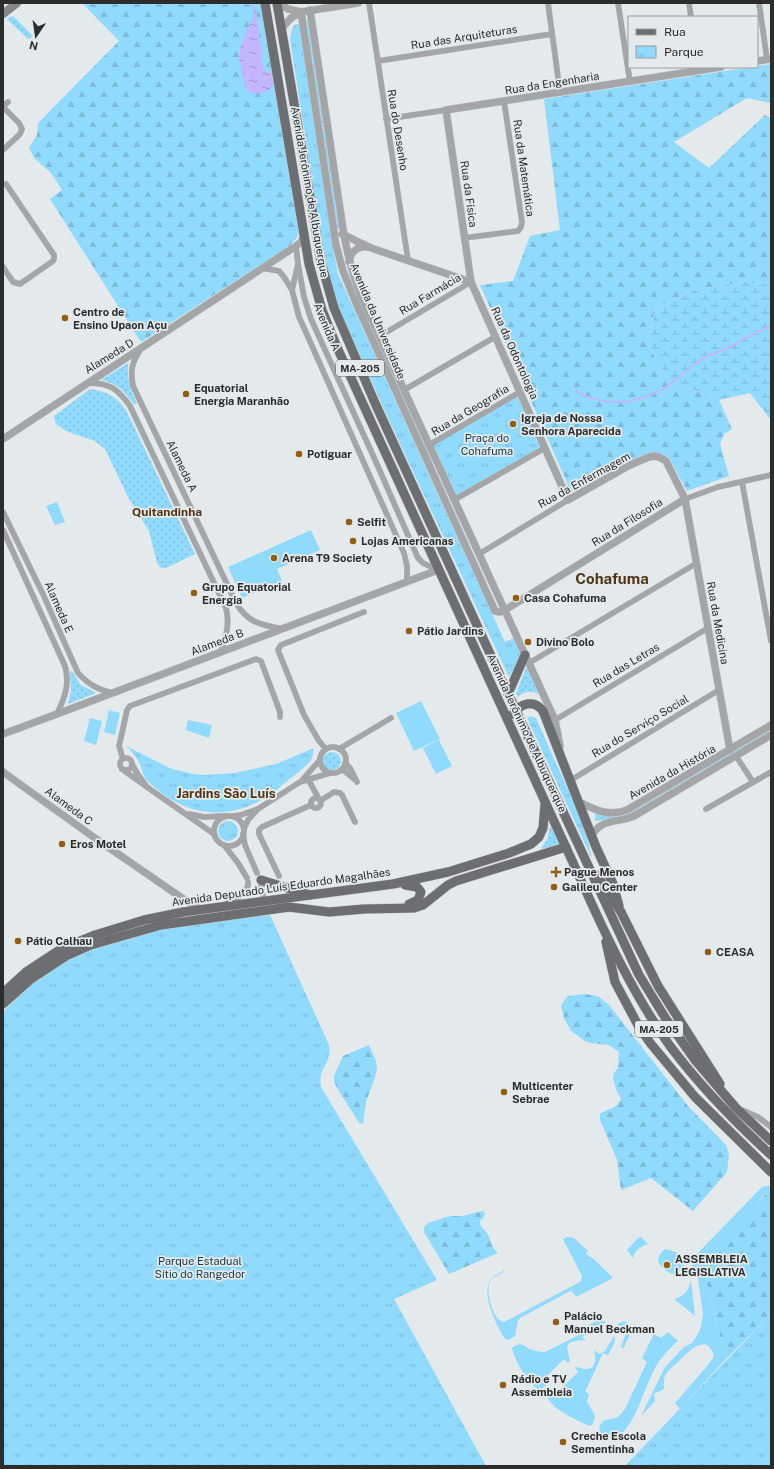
<svg xmlns="http://www.w3.org/2000/svg" width="774" height="1469" font-family="'Public Sans',sans-serif">
<style>
.grass{fill:url(#grass-dots)}
.forest{fill:url(#forest-firs)}
.wetland{fill:url(#wetland-marsh)}
.park{fill:url(#park-tufts)}
.garden{fill:#90dafd}
.water{fill:url(#water-ripples)}
.lines{fill:none;stroke-linecap:round;stroke-linejoin:round}
.stream{stroke:#c4b6fe;stroke-width:2}
.minor-casing{stroke:#c3c7c9;stroke-width:6}
.tertiary-casing{stroke:#c3c7c9;stroke-width:8}
.secondary-casing{stroke:#c3c7c9;stroke-width:9}
.primary-casing{stroke:#c3c7c9;stroke-width:10}
.minor{stroke:#a4a5a7;stroke-width:5.5}
.tertiary{stroke:#a4a5a7;stroke-width:7}
.secondary{stroke:#848588;stroke-width:8}
.primary{stroke:#6c6e71;stroke-width:9}
.poi-dot{fill:#915e0e;stroke:#e4e9eb;stroke-width:1.5}
.labels{text-anchor:middle;stroke-width:3.5;stroke-linejoin:round;paint-order:stroke}
.shield{fill:#e4e9eb;stroke:#626566;stroke-width:1}
.shield-label{font-size:10px;font-weight:bold;fill:#2b2d2d}
.street-label{font-size:11px;fill:#2b2d2d;stroke:#e4e9eb}
.poi-label{font-size:11px;font-weight:bold;fill:#2b2d2d;stroke:#e4e9eb;text-anchor:start}
.park-label{font-size:11px;fill:#133b4b;stroke:#e4e9eb}
.neighbourhood-label{font-size:12px;font-weight:bold;fill:#4f3514;stroke:#e4e9eb}
.quarter-label{font-size:13px;font-weight:bold;fill:#4f3514;stroke:#e4e9eb}
.district-label{font-size:15px;font-weight:bold;fill:#4f3514;stroke:#e4e9eb}
</style>
<defs>
<pattern id="grass-dots" width="8" height="8" patternUnits="userSpaceOnUse"><rect width="8" height="8" fill="#90dafd"/><path d="M2 2h.1M6 6h.1" fill="none" stroke="#7cbbd9" stroke-width="1.8" stroke-linecap="round"/></pattern>
<pattern id="forest-firs" width="22" height="20" patternUnits="userSpaceOnUse"><rect width="22" height="20" fill="#90dafd"/><path d="M5 1l3.5 6h-7zM16 11l3.5 6h-7z" fill="#7cbbd9"/></pattern>
<pattern id="wetland-marsh" width="20" height="14" patternUnits="userSpaceOnUse"><rect width="20" height="14" fill="#90dafd"/><path d="M1 5h8M5 5V1M11 12h8M15 12V8" fill="none" stroke="#7cbbd9"/></pattern>
<pattern id="park-tufts" width="24" height="20" patternUnits="userSpaceOnUse"><rect width="24" height="20" fill="#90dafd"/><path d="M3 7l-1-3M5 7V3M7 7l1-3M15 17l-1-3M17 17v-4M19 17l1-3" fill="none" stroke="#7cbbd9"/></pattern>
<pattern id="water-ripples" width="26" height="14" patternUnits="userSpaceOnUse"><rect width="26" height="14" fill="#c4b6fe"/><path d="M2 4q2-2 4 0t4 0M15 11q2-2 4 0t4 0" fill="none" stroke="#9f94ce"/></pattern>
</defs>
<rect width="100%" height="100%" fill="#e4e9eb"/>
<g class="grass">
<polygon points="13,16 33,36 28,39 7,19"/>
<polygon points="308,20 340,229 337,228 305,21"/>
<polygon points="347,269 355,290 434,463 430,460 345,270"/>
<path d="M128,363C127,379 130,390 137,403L134,405C125,392 118,383 101,380Z"/>
<path d="M90,389C108,392 116,396 126,410L195,554L166,568H161L157,563L149,531L129,499L105,449L95,441L66,431L56,424L54,416Z"/>
<path d="M527,666L540,695C532,691 525,690 518,697L516,693Z"/>
<polygon points="72,671 81,685 96,693 68,704 71,691 70,672"/>
<polygon points="771,729 771,732 641,809 622,817 595,821 595,812 630,812 640,807"/>
<circle cx="332" cy="761" r="9"/>
<polygon points="551,826 560,844 542,849 541,848 547,840 550,827"/>
</g>
<g class="forest">
<polygon points="82,3 265,3 299,233 295,240 288,247 141,342 50,199 62,190 51,173 34,158 29,148 37,135 38,123 119,41"/>
<polygon points="771,64 771,103 747,98 674,142 709,168 765,115 771,118 771,285 745,282 693,290 655,308 648,345 669,381 719,400 732,429 724,434 720,444 729,476 687,491 669,458 663,455 650,453 571,492 480,285 513,281 530,236 560,230 544,99"/>
<path d="M585,994L598,996L609,1005L688,1106L726,1145L729,1154L727,1172L693,1211L651,1178L621,1190L617,1160L600,1120V1114C608,1108 618,1109 621,1098L617,1092L613,1079L614,1073L618,1068L619,1052L609,1045L590,1043L585,1041L571,1031L564,1018L561,1005L568,996Z"/>
<polygon points="369,1045 376,1061 377,1069 375,1077 366,1102 363,1124 359,1123 336,1086 334,1080 334,1076 343,1056"/>
<path d="M767,1193L771,1197V1314L726,1359L706,1282C707,1275 708,1268 712,1261C723,1239 750,1212 767,1193Z"/>
<path d="M482,1211L485,1213L484,1217L480,1221C480,1228 485,1229 488,1235C493,1244 490,1245 498,1253L449,1274L424,1232V1228L428,1223L450,1216H462Z"/>
</g>
<polygon class="wetland" points="745,282 771,285 771,420 750,393 719,400 669,381 648,345 655,308 693,290"/>
<g class="park">
<polygon points="299,24 335,258 338,274 505,642 514,638 522,655 509,677 388,418 338,306 327,272 320,232 290,39 292,29 294,25"/>
<polygon points="521,392 546,447 454,497 429,442"/>
<polygon points="531,716 536,718 585,828 592,859 527,718"/>
<path d="M126,746L172,769L194,774L205,775L235,773L276,764L314,748C313,752 313,756 311,760C307,767 286,781 279,788C243,817 200,822 162,793C157,789 150,784 146,779C142,774 142,767 139,762C136,756 130,750 126,746Z"/>
<circle cx="228" cy="831" r="10"/>
<path d="M270,915L329,1045C329,1048 330,1052 329,1055C326,1069 318,1070 321,1087L437,1280L394,1299L486,1466H3V1012L36,979L81,953L174,926Z"/>
<polygon points="771,1314 771,1466 625,1466"/>
</g>
<g class="garden">
<polygon points="57,502 65,522 55,525 46,506"/>
<polygon points="311,530 320,550 277,569 282,581 242,598 228,567"/>
<polygon points="421,701 440,739 414,751 396,713"/>
<polygon points="109,710 120,713 115,735 104,732"/>
<polygon points="90,718 102,721 96,745 84,741"/>
<polygon points="188,720 212,725 209,738 186,730"/>
<polygon points="439,740 452,766 436,774 423,748"/>
<path d="M765,1186H771V1197L766,1193C750,1213 723,1239 712,1261C708,1268 707,1275 706,1282L726,1359L680,1409L675,1403L709,1364L714,1356C707,1332 689,1351 679,1361C675,1365 669,1369 666,1374C663,1379 664,1383 664,1389L654,1394L655,1401L641,1416L665,1367L684,1347L692,1343L698,1334L701,1327L703,1314L698,1279L692,1268L693,1258L761,1188Z"/>
<path d="M567,1237L574,1238L588,1251L586,1254L595,1260L613,1278L576,1297L573,1292L570,1291L520,1318L518,1321L515,1336L508,1340L505,1339C497,1326 481,1295 490,1281C492,1276 500,1273 505,1270V1271C501,1274 494,1276 491,1280C484,1289 493,1322 504,1322L578,1283L581,1281L582,1276L563,1239Z"/>
<path d="M641,1237L648,1244C641,1246 634,1251 633,1258L627,1250L638,1238Z"/>
<path d="M665,1249C676,1251 684,1255 684,1267C674,1279 668,1273 659,1264C657,1257 660,1253 665,1249Z"/>
<path d="M691,1280L695,1316L674,1299C684,1297 689,1290 691,1280Z"/>
<path d="M599,1320L606,1322L582,1337L586,1341L580,1340L569,1343L567,1348L570,1361L568,1363L564,1359L543,1380L546,1385L539,1391C528,1381 515,1363 512,1348C522,1340 523,1347 532,1350C537,1351 541,1352 545,1352L583,1333L580,1329Z"/>
<polygon points="624,1321 634,1327 623,1349 621,1346 626,1334 624,1331 617,1324"/>
<path d="M668,1332L678,1341C668,1350 660,1358 654,1370C645,1387 638,1414 626,1429C620,1437 609,1438 601,1433L599,1427C605,1417 606,1421 615,1418C620,1417 622,1412 625,1409L647,1362L642,1358L654,1334L661,1338Z"/>
<path d="M614,1336L615,1338L614,1344L608,1355L603,1353L585,1392L589,1394L587,1401L595,1416L593,1424L590,1426C578,1421 551,1409 547,1396L553,1391L557,1393L578,1372L575,1367C579,1367 583,1370 588,1369C597,1367 596,1357 594,1350L599,1354L605,1351Z"/>
</g>
<path class="water" d="M254,10H256L261,48V58L264,70L270,72L274,82C270,95 255,96 246,90L239,59L240,49L243,39L253,18Z"/>
<g class="lines">
<g class="stream">
<polyline points="251,3 254,10"/>
<path d="M575,391C588,399 608,403 622,402C633,402 654,394 663,389C677,381 687,369 699,361C710,354 722,351 733,345C746,338 757,331 771,326"/>
</g>
<defs>
<g id="minor">
<polyline points="369,3 408,260"/>
<polyline points="548,3 560,92"/>
<polyline points="618,3 630,82"/>
<polyline points="689,3 691,17"/>
<polyline points="759,3 767,59"/>
<polyline points="378,61 552,34"/>
<polyline points="3,106 8,102"/>
<polyline points="3,107 19,123 22,129 20,134 3,150"/>
<polyline points="386,119 446,110"/>
<polyline points="464,238 518,231 521,227 522,222 504,101"/>
<polyline points="298,264 304,297 311,319 376,462 418,558 423,563 438,570"/>
<polyline points="3,267 13,282 20,284 53,261 54,259 54,255 6,184"/>
<polyline points="262,268 279,271 284,277 292,290 299,317 308,337 404,553 407,566 407,582"/>
<polyline points="292,290 298,264 296,246"/>
<polyline points="380,336 471,282"/>
<path d="M140,350C132,363 130,370 133,386L236,603C248,623 261,625 283,629"/>
<path d="M87,383C110,383 117,388 130,406L226,608C230,624 226,638 220,653"/>
<polyline points="404,390 495,337"/>
<polyline points="429,445 520,392"/>
<polyline points="742,482 771,641"/>
<polyline points="685,499 718,487 771,475"/>
<polyline points="454,500 545,448"/>
<path d="M3,512L42,592L78,673C88,684 98,690 114,693"/>
<path d="M3,530L65,666C70,684 65,697 57,714"/>
<polyline points="479,554 568,500"/>
<polyline points="529,663 697,563"/>
<polyline points="555,720 708,628"/>
<circle cx="333" cy="760" r="13"/>
<polyline points="326,749 319,741 304,715 278,650 281,645 364,612"/>
<polyline points="339,749 391,718"/>
<polyline points="736,756 753,782"/>
<circle cx="126" cy="764" r="6"/>
<polyline points="123,759 119,746 120,742 127,710 130,706 256,659 261,661 280,712 280,717"/>
<polyline points="345,763 350,768 357,782"/>
<polyline points="122,769 147,787 137,773 132,764"/>
<polyline points="342,769 354,779"/>
<polyline points="303,779 320,760"/>
<polyline points="308,779 319,799"/>
<polyline points="571,780 719,690"/>
<polyline points="147,787 214,834"/>
<circle cx="316" cy="803" r="5"/>
<polyline points="320,801 334,792 340,793 342,795 355,822"/>
<polyline points="258,809 300,782 330,773"/>
<polyline points="706,809 771,772"/>
<polyline points="189,814 204,817 224,816"/>
<polyline points="233,816 241,815 258,809 248,820 244,829"/>
<circle cx="229" cy="831" r="15"/>
<polyline points="243,834 245,845 257,873"/>
<polyline points="224,845 238,863 247,878"/>
<polyline points="279,876 259,834 259,830 262,827 311,805"/>
<polyline points="260,879 264,902"/>
<path d="M226,904C235,899 249,894 248,882"/>
<polyline points="742,1110 758,1117 771,1127"/>
</g>
<g id="tertiary">
<polyline points="278,3 288,9 301,12"/>
<path d="M310,10L344,235C348,256 353,276 361,296L555,720L560,746"/>
<polyline points="301,12 336,245 343,271 356,303 495,611 500,612 505,610 685,499"/>
<polyline points="282,28 291,18 301,12 358,3"/>
<polyline points="757,61 771,59"/>
<polyline points="721,67 446,110 471,282 568,500 630,465 649,457 654,456 659,457 666,461 685,499 730,750"/>
<polyline points="342,234 371,248 471,282"/>
<path d="M349,261C351,251 358,246 368,247"/>
<polyline points="3,439 296,246 301,242 304,235"/>
<polyline points="3,734 57,714 438,570"/>
<polyline points="3,772 92,836 182,898 201,910"/>
<path d="M579,802C596,810 608,817 627,810L771,725"/>
<path d="M592,835C602,818 618,823 634,816L771,735"/>
</g>
<polyline id="secondary" points="3,14 17,3"/>
<g id="primary">
<path d="M265,3L309,264L322,310L336,345C397,479 458,613 520,747C540,790 560,834 580,878C606,936 633,994 670,1046C700,1086 734,1121 771,1155"/>
<polyline points="277,3 321,262 334,308 375,403 525,730 639,975 666,1019 695,1060 736,1108 771,1141"/>
<polyline points="508,694 525,655"/>
<path d="M513,714C521,703 534,699 543,711L596,847L613,884L619,906"/>
<polyline points="597,875 621,912 658,986 720,1084"/>
<polyline points="261,880 310,895"/>
<polyline points="405,885 417,887 421,892 418,900 409,904"/>
<polyline points="606,942 615,982 639,1027 651,1044 695,1097 771,1172"/>
<polyline points="3,993 26,972 61,949 95,935 144,920 183,912 393,884 448,872 509,853 531,844 539,837 543,828 545,804"/>
<polyline points="3,1004 31,979 66,956 91,945 161,925 289,907 329,912 364,909 414,908 423,905 448,885 456,881 566,847"/>
</g>
</defs>
<use href="#minor" class="minor-casing"/>
<use href="#tertiary" class="tertiary-casing"/>
<use href="#secondary" class="secondary-casing"/>
<use href="#primary" class="primary-casing"/>
<use href="#minor" class="minor"/>
<use href="#tertiary" class="tertiary"/>
<use href="#secondary" class="secondary"/>
<use href="#primary" class="primary"/>
</g>
<g class="poi-dot">
<circle cx="65" cy="318" r="4"/>
<circle cx="186" cy="394" r="4"/>
<circle cx="513" cy="424" r="4"/>
<circle cx="299" cy="454" r="4"/>
<circle cx="349" cy="522" r="4"/>
<circle cx="353" cy="541" r="4"/>
<circle cx="274" cy="558" r="4"/>
<circle cx="194" cy="593" r="4"/>
<circle cx="516" cy="598" r="4"/>
<circle cx="409" cy="631" r="4"/>
<circle cx="528" cy="642" r="4"/>
<circle cx="62" cy="844" r="4"/>
<path d="M554 866h4v4h4v4h-4v4h-4v-4h-4v-4h4z"/>
<circle cx="554" cy="887" r="4"/>
<circle cx="18" cy="941" r="4"/>
<circle cx="708" cy="952" r="4"/>
<circle cx="504" cy="1092" r="4"/>
<circle cx="667" cy="1265" r="4"/>
<circle cx="556" cy="1322" r="4"/>
<circle cx="503" cy="1385" r="4"/>
<circle cx="563" cy="1442" r="4"/>
</g>
<g class="labels">
<g class="shield">
<rect x="336" y="360" width="48" height="16" rx="3"/>
<rect x="635" y="1021" width="48" height="16" rx="3"/>
</g>
<g class="shield-label">
<text x="360" y="372">MA-205</text>
<text x="659" y="1033">MA-205</text>
</g>
<g class="street-label">
<text transform="translate(464 37) rotate(-9)" y="4">Rua das Arquiteturas</text>
<text transform="translate(552 83) rotate(-9)" y="4">Rua da Engenharia</text>
<text transform="translate(398 130) rotate(81)" y="4">Rua do Desenho</text>
<text transform="translate(524 168) rotate(82)" y="4">Rua da Matemática</text>
<text transform="translate(310 192) rotate(80)" y="4">Avenida Jerônimo de Albuquerque</text>
<text transform="translate(469 194) rotate(82)" y="4">Rua da Física</text>
<text transform="translate(430 294) rotate(-31)" y="4">Rua Farmácia</text>
<text transform="translate(378 321) rotate(67)" y="4">Avenida da Universidade</text>
<text transform="translate(327 327) rotate(67)" y="4">Avenida A</text>
<text transform="translate(515 353) rotate(66)" y="4">Rua da Odontologia</text>
<text transform="translate(109 356) rotate(-32)" y="4">Alameda D</text>
<text transform="translate(470 410) rotate(-31)" y="4">Rua da Geografia</text>
<text transform="translate(182 466) rotate(64)" y="4">Alameda A</text>
<text transform="translate(584 480) rotate(-29)" y="4">Rua da Enfermagem</text>
<text transform="translate(627 522) rotate(-32)" y="4">Rua da Filosofia</text>
<text transform="translate(59 607) rotate(66)" y="4">Alameda E</text>
<text transform="translate(718 623) rotate(80)" y="4">Rua da Medicina</text>
<text transform="translate(217 642) rotate(-21)" y="4">Alameda B</text>
<text transform="translate(626 665) rotate(-31)" y="4">Rua das Letras</text>
<text transform="translate(640 726) rotate(-31)" y="4">Rua do Serviço Social</text>
<text transform="translate(527 733) rotate(65)" y="4">Avenida Jerônimo de Albuquerque</text>
<text transform="translate(672 772) rotate(-30)" y="4">Avenida da História</text>
<text transform="translate(69 806) rotate(36)" y="4">Alameda C</text>
<text transform="translate(281 887) rotate(-8)" y="4">Avenida Deputado Luís Eduardo Magalhães</text>
</g>
<g class="poi-label">
<text x="73" y="316">Centro de<tspan x="73" dy="13">Ensino Upaon Açu</tspan></text>
<text x="194" y="392">Equatorial<tspan x="194" dy="13">Energia Maranhão</tspan></text>
<text x="521" y="422">Igreja de Nossa<tspan x="521" dy="13">Senhora Aparecida</tspan></text>
<text x="307" y="458">Potiguar</text>
<text x="357" y="526">Selfit</text>
<text x="361" y="545">Lojas Americanas</text>
<text x="282" y="562">Arena T9 Society</text>
<text x="202" y="591">Grupo Equatorial<tspan x="202" dy="13">Energia</tspan></text>
<text x="524" y="602">Casa Cohafuma</text>
<text x="417" y="635">Pátio Jardins</text>
<text x="536" y="646">Divino Bolo</text>
<text x="70" y="848">Eros Motel</text>
<text x="564" y="876">Pague Menos</text>
<text x="562" y="891">Galileu Center</text>
<text x="26" y="945">Pátio Calhau</text>
<text x="716" y="956">CEASA</text>
<text x="512" y="1090">Multicenter<tspan x="512" dy="13">Sebrae</tspan></text>
<text x="675" y="1263">ASSEMBLEIA<tspan x="675" dy="13">LEGISLATIVA</tspan></text>
<text x="564" y="1320">Palácio<tspan x="564" dy="13">Manuel Beckman</tspan></text>
<text x="511" y="1383">Rádio e TV<tspan x="511" dy="13">Assembleia</tspan></text>
<text x="571" y="1440">Creche Escola<tspan x="571" dy="13">Sementinha</tspan></text>
</g>
<g class="park-label">
<text x="487" y="442">Praça do<tspan x="487" dy="13">Cohafuma</tspan></text>
<text x="200" y="1265">Parque Estadual<tspan x="200" dy="13">Sítio do Rangedor</tspan></text>
</g>
<g class="neighbourhood-label">
<text x="167" y="516">Quitandinha</text>
</g>
<g class="quarter-label">
<text x="226" y="798">Jardins São Luís</text>
</g>
<g class="district-label">
<text x="612" y="584">Cohafuma</text>
</g>
</g>
<rect width="774" height="1469" fill="none" stroke="#2b2d2d" stroke-width="8"/>
<rect x="628" y="16" width="130" height="52" fill="#e4e9eb" stroke="#9a9e9f"/>
<rect x="636" y="29" width="20" height="6" fill="#6c6e71" stroke="#9a9e9f"/>
<text x="664" y="36" font-size="12" fill="#2b2d2d">Rua</text>
<rect x="636" y="46" width="20" height="12" fill="url(#park-tufts)" stroke="#9a9e9f"/>
<text x="664" y="56" font-size="12" fill="#2b2d2d">Parque</text>
<g transform="translate(36 36) rotate(193)" stroke="#e4e9eb" stroke-width="3" paint-order="stroke">
<path d="M0-3L7 15L0 10L-7 15Z" fill="#2b2d2d"/>
<text y="-6" font-size="11" font-weight="bold" text-anchor="middle" fill="#2b2d2d">N</text>
</g>
</svg>
